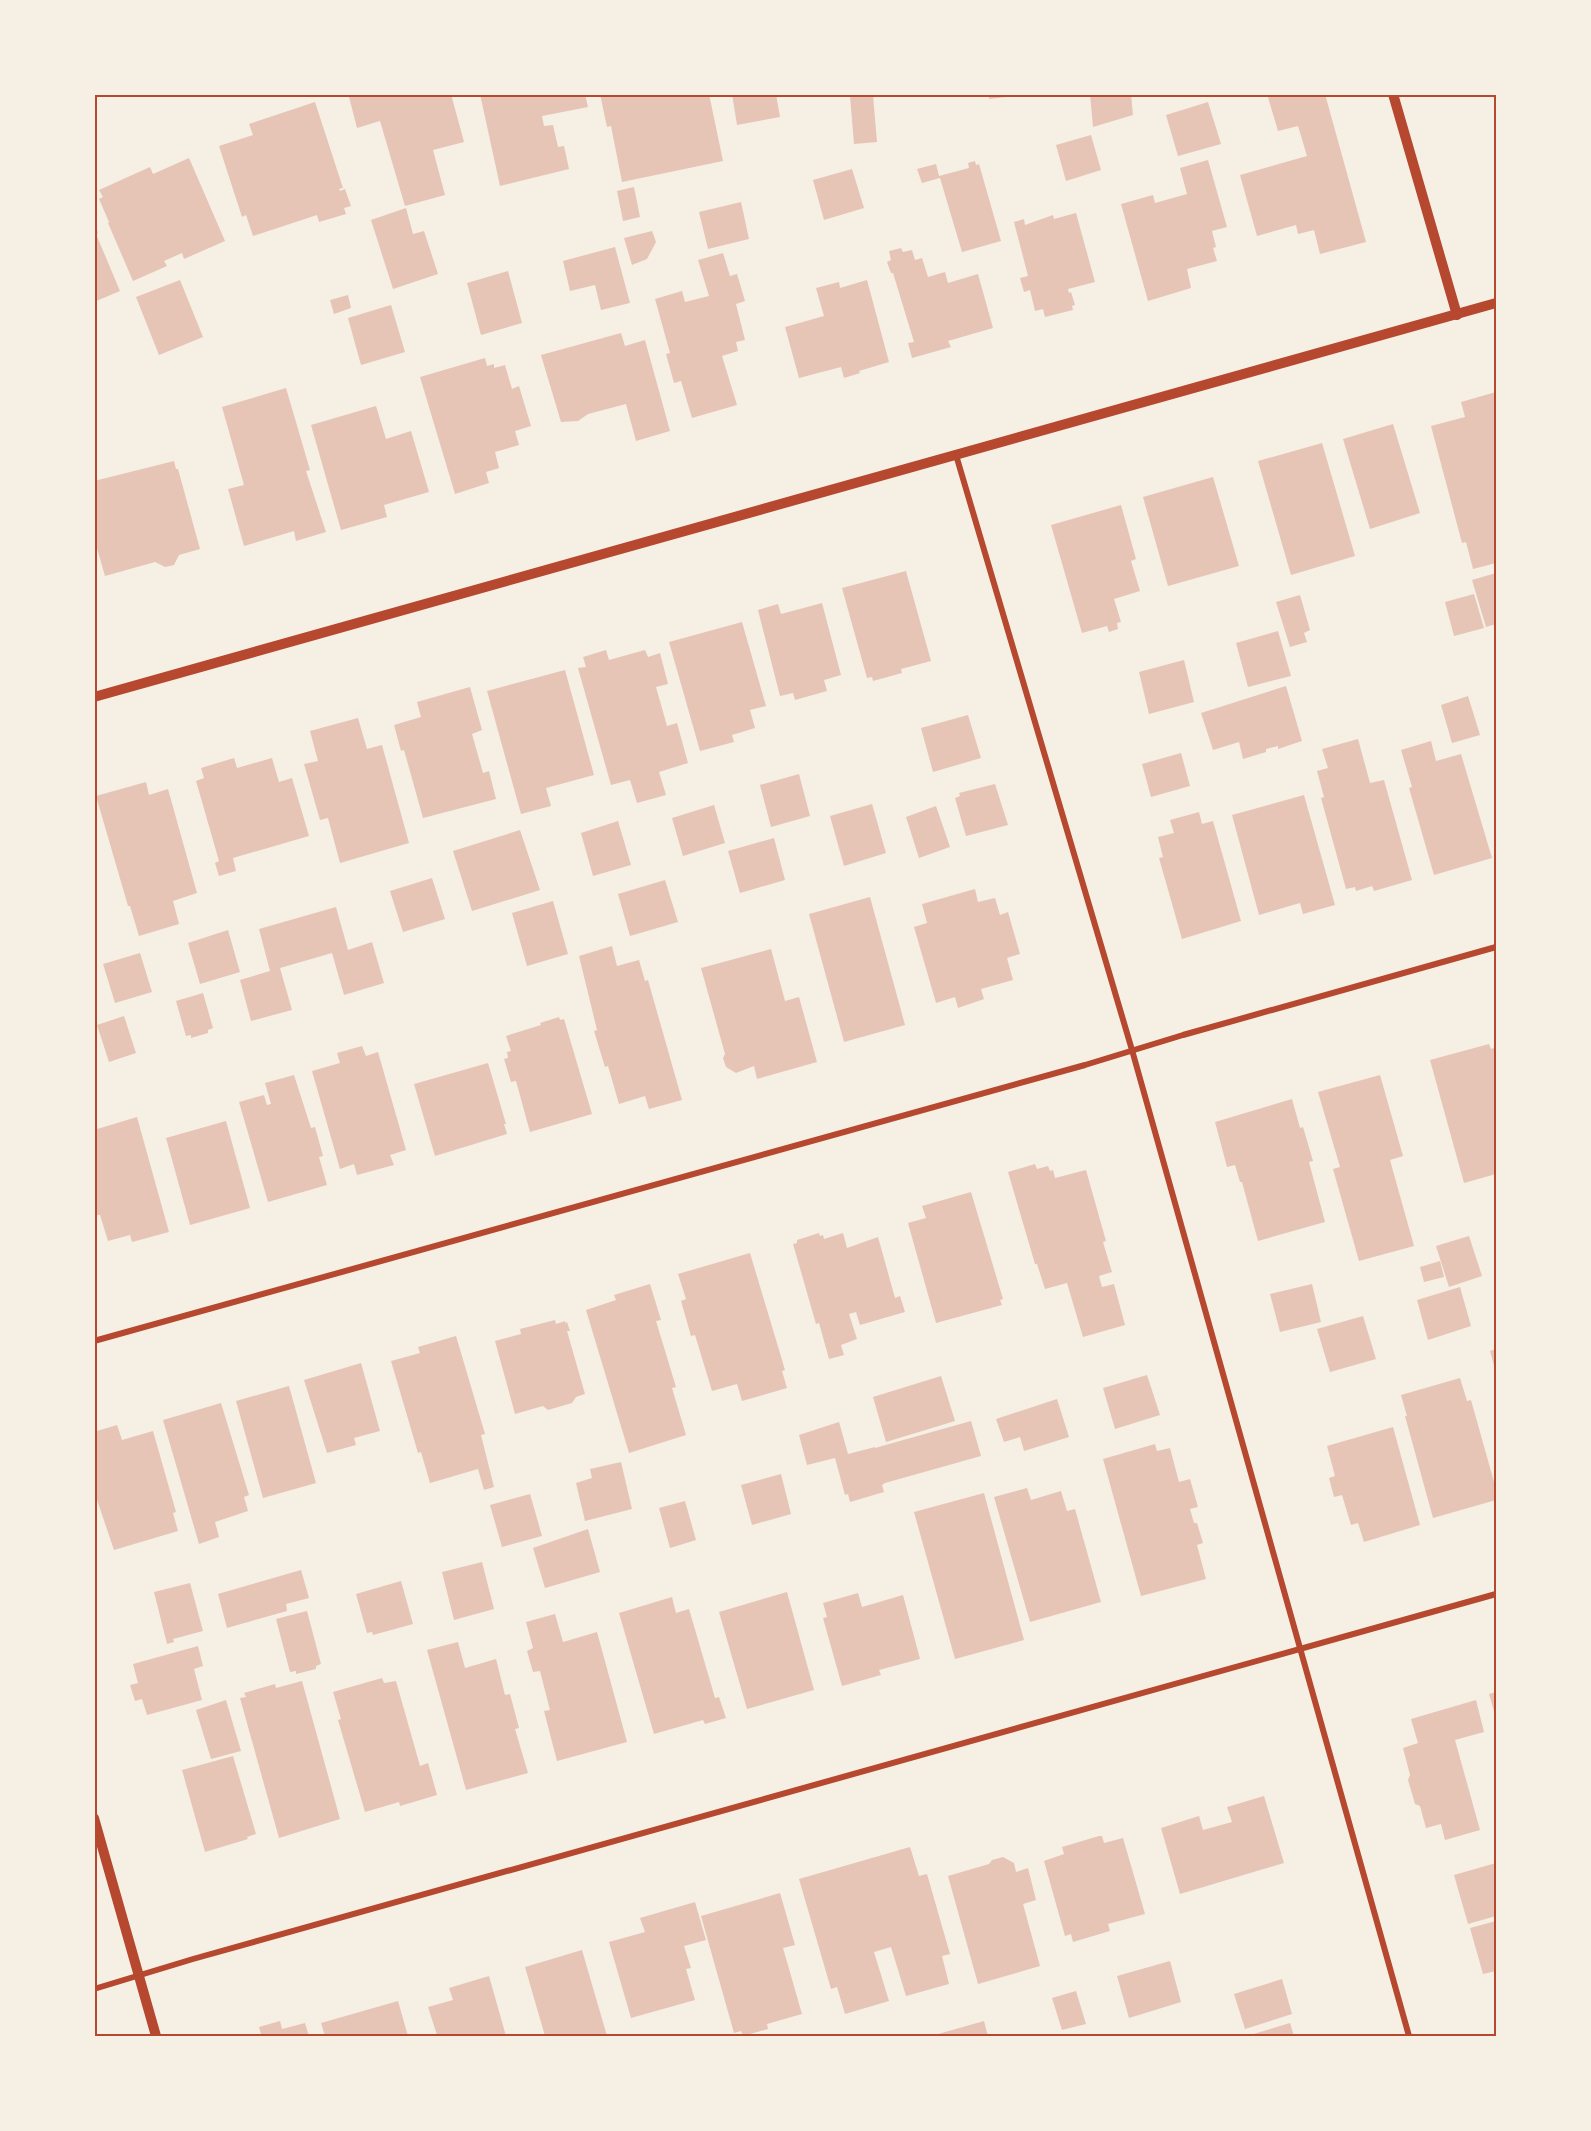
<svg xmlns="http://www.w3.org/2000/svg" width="1591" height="2131" font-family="'Noto Sans',sans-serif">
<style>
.building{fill:#e6c5b7}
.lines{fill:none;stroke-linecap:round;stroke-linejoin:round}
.minor{stroke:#b5482f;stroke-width:6}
.tertiary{stroke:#b5482f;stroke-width:10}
.neatline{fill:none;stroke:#b5482f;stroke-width:2}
</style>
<rect width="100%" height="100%" fill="#f6efe4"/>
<g class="building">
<polygon points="358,94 451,94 464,142 433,150 445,195 405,206 380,121 357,128 349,97"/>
<polygon points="480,94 585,94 588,107 542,116 544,126 553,125 558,147 564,146 569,169 500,186"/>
<polygon points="600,94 709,94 723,161 622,182 611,126 607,127"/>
<polygon points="732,94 776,94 780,117 737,125"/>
<polygon points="989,94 1016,94 1016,96 989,99"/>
<polygon points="1090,94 1131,94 1133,115 1093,127"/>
<polygon points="1267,94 1325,94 1366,242 1320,254 1314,230 1298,234 1296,225 1257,236 1240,175 1307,156 1298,126 1278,131"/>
<polygon points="873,95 877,142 854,144 850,96"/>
<polygon points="315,102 343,188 339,189 340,191 345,189 351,206 344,208 346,214 319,222 317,215 253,236 246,215 242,217 219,146 253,135 249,124"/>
<polygon points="1208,102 1221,144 1178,156 1166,115"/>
<polygon points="1091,135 1101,170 1066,181 1056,145"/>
<polygon points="189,158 225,241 184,259 182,253 164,261 167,266 133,281 108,223 109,222 99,199 103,197 99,190 150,167 153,174"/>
<polygon points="1208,160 1227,227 1212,231 1216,247 1213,248 1217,261 1187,269 1191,288 1148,301 1121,204 1153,195 1155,203 1187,194 1180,168"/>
<polygon points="975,161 976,165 979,164 1001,241 962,252 940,178 922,183 917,169 936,164 939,176 969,168 968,163"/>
<polygon points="852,169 864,208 824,220 813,180"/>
<polygon points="634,187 640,217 623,221 617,191"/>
<polygon points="741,202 749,239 708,249 699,212"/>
<polygon points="406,208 413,234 424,231 438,274 393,289 371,220"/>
<polygon points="1076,213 1095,282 1068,289 1069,293 1071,292 1075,305 1072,306 1073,310 1045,317 1043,309 1035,311 1030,290 1024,292 1020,278 1028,276 1014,222 1024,219 1025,225 1053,215 1054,219"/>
<polygon points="95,224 98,233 96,234 120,291 94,302"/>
<polygon points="652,231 656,242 647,259 632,265 624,238"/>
<polygon points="615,247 630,303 601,310 595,285 570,291 563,261"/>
<polygon points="901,248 903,252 912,250 915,260 922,258 928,277 945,272 948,283 978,274 993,328 948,341 951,347 912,358 908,343 914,342 893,273 891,273 887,262 891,260 889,251"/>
<polygon points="723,253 730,276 737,274 745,301 736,304 745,340 736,342 738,351 722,356 737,405 692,418 681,381 674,383 666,354 670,353 655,299 682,291 685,302 709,296 698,260"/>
<polygon points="508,271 522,323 481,335 467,283"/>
<polygon points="180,280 203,337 159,355 136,297"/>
<polygon points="867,280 889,362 859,371 860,373 844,378 841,367 799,378 785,327 824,316 816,288 839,282 840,288"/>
<polygon points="348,295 351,308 334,314 330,300"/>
<polygon points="391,305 405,352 361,365 348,318"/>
<polygon points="621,333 625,346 645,340 670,431 636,441 626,404 588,414 578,421 561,422 541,355"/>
<polygon points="485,358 487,366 494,364 494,368 505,365 512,389 519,386 531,426 515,431 519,445 495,452 499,468 486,472 489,483 455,494 420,377"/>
<polygon points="286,388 310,470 306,471 326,532 296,541 294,531 244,546 228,489 244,485 222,407"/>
<polygon points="1496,392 1496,563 1473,569 1466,542 1462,543 1431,426 1465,417 1461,402"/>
<polygon points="376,406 386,439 411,431 429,492 384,505 387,517 341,530 311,425"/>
<polygon points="1393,424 1420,513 1370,529 1343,439"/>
<polygon points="1322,443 1355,556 1291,575 1258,461"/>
<polygon points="174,461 176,469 178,469 200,549 179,555 174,565 165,567 155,562 105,576 94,538 94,481"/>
<polygon points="1213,477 1239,566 1168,586 1143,497"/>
<polygon points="1121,505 1136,559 1131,561 1140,591 1114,599 1121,622 1117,623 1118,629 1109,632 1107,626 1082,633 1051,525"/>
<polygon points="906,571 931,661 901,669 902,673 873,681 872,677 867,678 842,588"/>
<polygon points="1496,573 1496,624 1486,627 1472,580"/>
<polygon points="1474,594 1484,628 1454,636 1445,602"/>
<polygon points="1300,595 1310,630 1304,633 1307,642 1290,647 1276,602"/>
<polygon points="822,603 841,675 824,680 827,691 795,700 793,693 780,696 758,610 778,604 781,614"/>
<polygon points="742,622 766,706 750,710 755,728 732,735 734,742 700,751 669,642"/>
<polygon points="1278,631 1291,676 1248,687 1236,643"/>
<polygon points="606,650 609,660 645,650 648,657 660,653 668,684 656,687 667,726 677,723 688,763 659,772 666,795 637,803 630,780 611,785 578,668 586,667 583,657"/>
<polygon points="1184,660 1194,702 1149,714 1139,672"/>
<polygon points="565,670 594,775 546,788 551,806 521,814 487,691"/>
<polygon points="1286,686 1302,741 1278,749 1278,746 1266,749 1266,752 1243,759 1239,742 1213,750 1201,713"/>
<polygon points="470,687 482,730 472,734 483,773 489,771 496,799 423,818 404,750 401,751 394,725 421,717 417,702"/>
<polygon points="1468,696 1480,735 1452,743 1441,705"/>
<polygon points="968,715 981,758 933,772 921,728"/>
<polygon points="358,718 367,749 382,745 409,843 340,863 328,818 320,820 304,764 318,761 310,731"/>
<polygon points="1358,739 1370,783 1384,780 1412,880 1374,891 1372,886 1356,891 1355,887 1346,889 1321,798 1324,797 1317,771 1328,768 1322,749"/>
<polygon points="1431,741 1436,761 1461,754 1492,858 1434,875 1409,788 1412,787 1401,750"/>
<polygon points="1181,753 1190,786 1151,797 1142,764"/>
<polygon points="234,758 237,768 272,758 279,782 292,778 309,836 233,858 236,871 219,876 215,863 219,861 196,781 204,778 201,768"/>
<polygon points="799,774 810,816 771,827 760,785"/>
<polygon points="146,782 149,795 168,789 197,893 173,901 179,924 139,936 130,906 128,906 96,796"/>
<polygon points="995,784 1008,825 966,836 955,798 960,796 959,793"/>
<polygon points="1304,795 1335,905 1303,914 1300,903 1259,915 1232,815"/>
<polygon points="872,804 886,853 844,866 830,816"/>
<polygon points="714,805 725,843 683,856 672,818"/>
<polygon points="936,806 950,847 919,858 906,817"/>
<polygon points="1199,812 1202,824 1213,821 1241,921 1182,939 1159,858 1163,857 1158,837 1174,833 1170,820"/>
<polygon points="618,821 631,865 593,876 581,833"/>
<polygon points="520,830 540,890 472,911 453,851"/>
<polygon points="774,838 785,880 740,893 728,851"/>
<polygon points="432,878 445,919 403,932 390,891"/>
<polygon points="665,880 678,922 630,936 618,894"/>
<polygon points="975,889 978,902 995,898 1000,915 1008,912 1020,954 1007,958 1013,980 981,989 984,999 958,1008 955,997 936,1003 914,927 927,923 922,904"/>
<polygon points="870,897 905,1025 844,1042 809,914"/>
<polygon points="553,901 568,954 527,966 512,913"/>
<polygon points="336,907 348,950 372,942 384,983 344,995 332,953 280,968 292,1010 251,1021 240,980 270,971 259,929"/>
<polygon points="228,930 240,972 200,984 188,943"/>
<polygon points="612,946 617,966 639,960 645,981 648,980 682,1100 649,1109 645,1096 619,1104 608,1066 605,1067 594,1031 597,1030 579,956"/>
<polygon points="771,949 785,1001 799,997 817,1062 757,1079 754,1066 736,1073 726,1067 723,1058 725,1054 701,968"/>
<polygon points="140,953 152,992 115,1003 103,964"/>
<polygon points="203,993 213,1028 208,1030 208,1033 191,1038 191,1035 186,1036 176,1001"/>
<polygon points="124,1016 136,1053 109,1062 97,1025"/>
<polygon points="559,1017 560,1020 564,1019 592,1114 530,1132 516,1081 511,1082 504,1059 508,1058 507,1052 511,1051 506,1036 541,1025 540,1023"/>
<polygon points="1489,1044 1491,1049 1496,1047 1496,1174 1464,1183 1430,1060"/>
<polygon points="362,1046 366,1056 378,1052 406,1150 390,1155 394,1165 357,1175 354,1164 340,1169 312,1071 340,1063 337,1053"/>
<polygon points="488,1063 506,1124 504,1124 507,1134 435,1156 414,1084"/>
<polygon points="294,1075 311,1128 315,1127 323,1156 319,1157 327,1185 268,1202 239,1102 264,1095 267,1105 271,1104 265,1083"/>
<polygon points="1380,1075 1403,1156 1390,1160 1414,1246 1359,1261 1333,1169 1340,1167 1318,1092"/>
<polygon points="1292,1099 1300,1128 1303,1127 1313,1161 1309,1162 1325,1222 1258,1241 1242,1182 1240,1182 1235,1165 1227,1167 1215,1122"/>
<polygon points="137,1117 169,1232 132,1242 130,1235 108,1241 100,1215 97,1215 94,1206 94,1130"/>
<polygon points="226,1121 250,1208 190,1225 166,1138"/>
<polygon points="1035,1164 1037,1169 1048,1166 1050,1171 1053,1170 1055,1178 1086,1170 1106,1241 1103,1242 1112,1272 1099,1276 1102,1287 1114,1284 1125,1325 1083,1337 1067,1283 1045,1289 1037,1264 1035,1264 1008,1172"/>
<polygon points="971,1192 1003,1299 1000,1300 1002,1305 936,1323 908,1223 926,1218 922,1206"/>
<polygon points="819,1233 820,1236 823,1235 824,1239 843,1233 847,1248 878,1237 895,1298 900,1296 905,1312 860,1325 856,1312 849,1314 857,1339 841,1345 844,1355 829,1359 819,1323 816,1324 793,1244 797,1243 797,1240"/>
<polygon points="1469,1236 1482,1276 1449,1287 1436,1246"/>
<polygon points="750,1253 785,1370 782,1371 787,1388 742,1401 737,1384 712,1391 695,1335 691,1336 681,1301 686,1299 678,1274"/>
<polygon points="1440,1261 1444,1277 1424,1282 1420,1267"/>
<polygon points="650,1284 661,1320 656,1321 676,1387 672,1388 686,1435 629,1453 586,1310 616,1300 614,1295"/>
<polygon points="1312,1284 1321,1322 1280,1332 1270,1294"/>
<polygon points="1460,1287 1471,1326 1428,1340 1417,1300"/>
<polygon points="1363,1316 1376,1359 1330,1372 1317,1329"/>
<polygon points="555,1320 556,1324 565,1321 565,1323 567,1322 570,1331 567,1331 585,1394 576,1397 572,1403 548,1410 543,1406 515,1414 495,1341 521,1334 520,1329"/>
<polygon points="456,1336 485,1434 481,1435 494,1487 484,1490 478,1469 430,1483 421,1452 418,1453 391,1361 420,1353 418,1347"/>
<polygon points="1496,1349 1496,1373 1490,1351"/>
<polygon points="361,1363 380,1431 354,1438 356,1445 327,1453 304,1380"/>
<polygon points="1147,1375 1160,1415 1115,1429 1103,1388"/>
<polygon points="941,1376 955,1421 886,1442 873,1397"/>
<polygon points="1460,1378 1467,1401 1471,1400 1496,1489 1496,1500 1433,1518 1405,1416 1407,1416 1401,1395"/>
<polygon points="289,1386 316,1483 263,1498 236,1401"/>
<polygon points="1057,1399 1069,1437 1024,1451 1020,1437 1004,1442 996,1419"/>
<polygon points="221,1403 249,1495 244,1497 248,1511 215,1522 219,1537 199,1544 163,1420"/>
<polygon points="971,1421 981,1456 885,1483 882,1485 884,1492 850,1502 848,1494 845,1495 835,1458 807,1465 799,1435 839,1422 848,1454 875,1447 875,1448"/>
<polygon points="117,1425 122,1440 153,1431 176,1512 173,1513 178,1531 114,1550 94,1491 94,1435 97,1431"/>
<polygon points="1393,1427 1420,1525 1364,1542 1358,1523 1351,1525 1342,1495 1334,1497 1329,1478 1335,1476 1327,1446"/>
<polygon points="1155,1444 1157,1451 1170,1448 1179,1482 1190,1479 1198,1507 1190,1509 1194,1523 1197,1523 1203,1543 1197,1545 1206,1579 1141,1596 1103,1459"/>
<polygon points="621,1462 632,1509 585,1521 576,1483 592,1478 590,1469"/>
<polygon points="781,1474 791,1514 752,1525 741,1485"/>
<polygon points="1027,1488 1031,1500 1061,1491 1067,1511 1075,1509 1101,1602 1030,1622 994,1497"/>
<polygon points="984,1493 1024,1640 955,1659 914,1512"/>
<polygon points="530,1494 542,1536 502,1547 490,1505"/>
<polygon points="685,1501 696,1540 670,1548 659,1508"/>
<polygon points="588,1529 600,1572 545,1588 533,1548"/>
<polygon points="482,1562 494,1609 454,1620 442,1572"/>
<polygon points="301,1570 309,1598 286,1604 287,1611 227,1628 218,1594"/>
<polygon points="401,1581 413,1624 373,1635 372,1632 367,1633 356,1594"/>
<polygon points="190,1583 203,1631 173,1639 174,1642 167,1644 154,1592"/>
<polygon points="787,1592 814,1690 747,1709 719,1612"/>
<polygon points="858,1593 862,1607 903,1595 920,1659 879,1670 881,1675 842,1686 823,1618 827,1617 823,1603"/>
<polygon points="672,1597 676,1613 689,1609 715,1698 719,1697 726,1718 705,1724 703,1720 654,1734 619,1613"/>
<polygon points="307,1611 321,1664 316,1666 316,1669 296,1674 296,1671 290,1672 276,1619"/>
<polygon points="555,1614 563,1642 597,1632 627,1742 557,1761 544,1711 550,1710 540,1671 533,1672 527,1651 533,1648 526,1622"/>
<polygon points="458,1642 465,1668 496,1659 505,1695 510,1694 519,1728 515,1729 528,1773 466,1790 427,1650"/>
<polygon points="198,1646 203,1666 194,1669 202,1700 147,1715 142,1699 135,1701 130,1685 138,1683 133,1664"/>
<polygon points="382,1678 384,1683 396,1681 420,1766 428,1763 437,1795 400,1806 399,1802 365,1812 338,1720 341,1719 333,1692"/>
<polygon points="302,1681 340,1819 279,1838 240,1698 246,1697 244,1693 275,1684 276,1688"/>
<polygon points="1496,1692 1496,1718 1489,1694"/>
<polygon points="226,1700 241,1751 211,1759 196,1710"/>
<polygon points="1476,1700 1484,1732 1455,1740 1480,1830 1445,1840 1441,1824 1426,1828 1420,1806 1415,1804 1408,1780 1410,1775 1403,1748 1418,1743 1411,1719"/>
<polygon points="233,1756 256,1834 247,1837 248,1839 205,1852 182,1770"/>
<polygon points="1264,1796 1284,1863 1180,1894 1161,1828 1199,1816 1203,1830 1232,1822 1227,1807"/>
<polygon points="1099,1836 1102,1836 1104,1843 1123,1838 1145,1914 1108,1924 1110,1931 1073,1942 1071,1934 1065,1936 1044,1861 1064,1854 1062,1847"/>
<polygon points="910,1847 919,1876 927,1874 950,1954 942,1956 949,1984 906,1996 891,1947 874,1952 889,2001 845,2014 837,1987 831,1989 799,1879"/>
<polygon points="1003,1857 1014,1863 1016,1872 1028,1868 1036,1900 1023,1904 1040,1966 978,1984 948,1876 989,1864 992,1860"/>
<polygon points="1496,1863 1496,1916 1468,1924 1454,1875"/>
<polygon points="780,1893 795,1945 783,1948 802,2014 767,2024 768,2029 743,2036 741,2031 734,2033 701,1916"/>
<polygon points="695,1902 706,1940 684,1946 691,1968 686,1969 695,2000 631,2018 609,1942 645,1932 640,1918"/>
<polygon points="1496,1921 1496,1971 1483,1974 1470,1928"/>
<polygon points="582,1950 607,2036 545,2036 525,1967"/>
<polygon points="1170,1961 1181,2002 1129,2018 1117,1976"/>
<polygon points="489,1976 506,2036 437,2035 428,2007 453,2000 449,1988"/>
<polygon points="1282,1979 1292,2014 1245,2029 1234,1994"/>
<polygon points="1076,1991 1086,2024 1062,2030 1052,1998"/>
<polygon points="398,2001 408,2036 325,2036 321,2023"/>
<polygon points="280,2021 282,2029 305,2023 309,2036 256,2036 261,2034 259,2027"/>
<polygon points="984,2021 988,2036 931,2036"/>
<polygon points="1290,2023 1294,2036 1247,2036"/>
</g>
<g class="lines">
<g class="minor">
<polyline points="956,455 1132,1050 1409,2036"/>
<polyline points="94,1341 1085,1065 1183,1035 1496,947"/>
<polyline points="94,1989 193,1959 1496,1594"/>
</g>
<g class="tertiary">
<polyline points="1393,94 1457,315"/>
<polyline points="94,697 1496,303"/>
<polyline points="94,1818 156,2036"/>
</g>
</g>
<rect width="1591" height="2131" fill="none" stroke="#f6efe4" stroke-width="192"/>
<rect x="96" y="96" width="1399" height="1939" class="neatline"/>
</svg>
